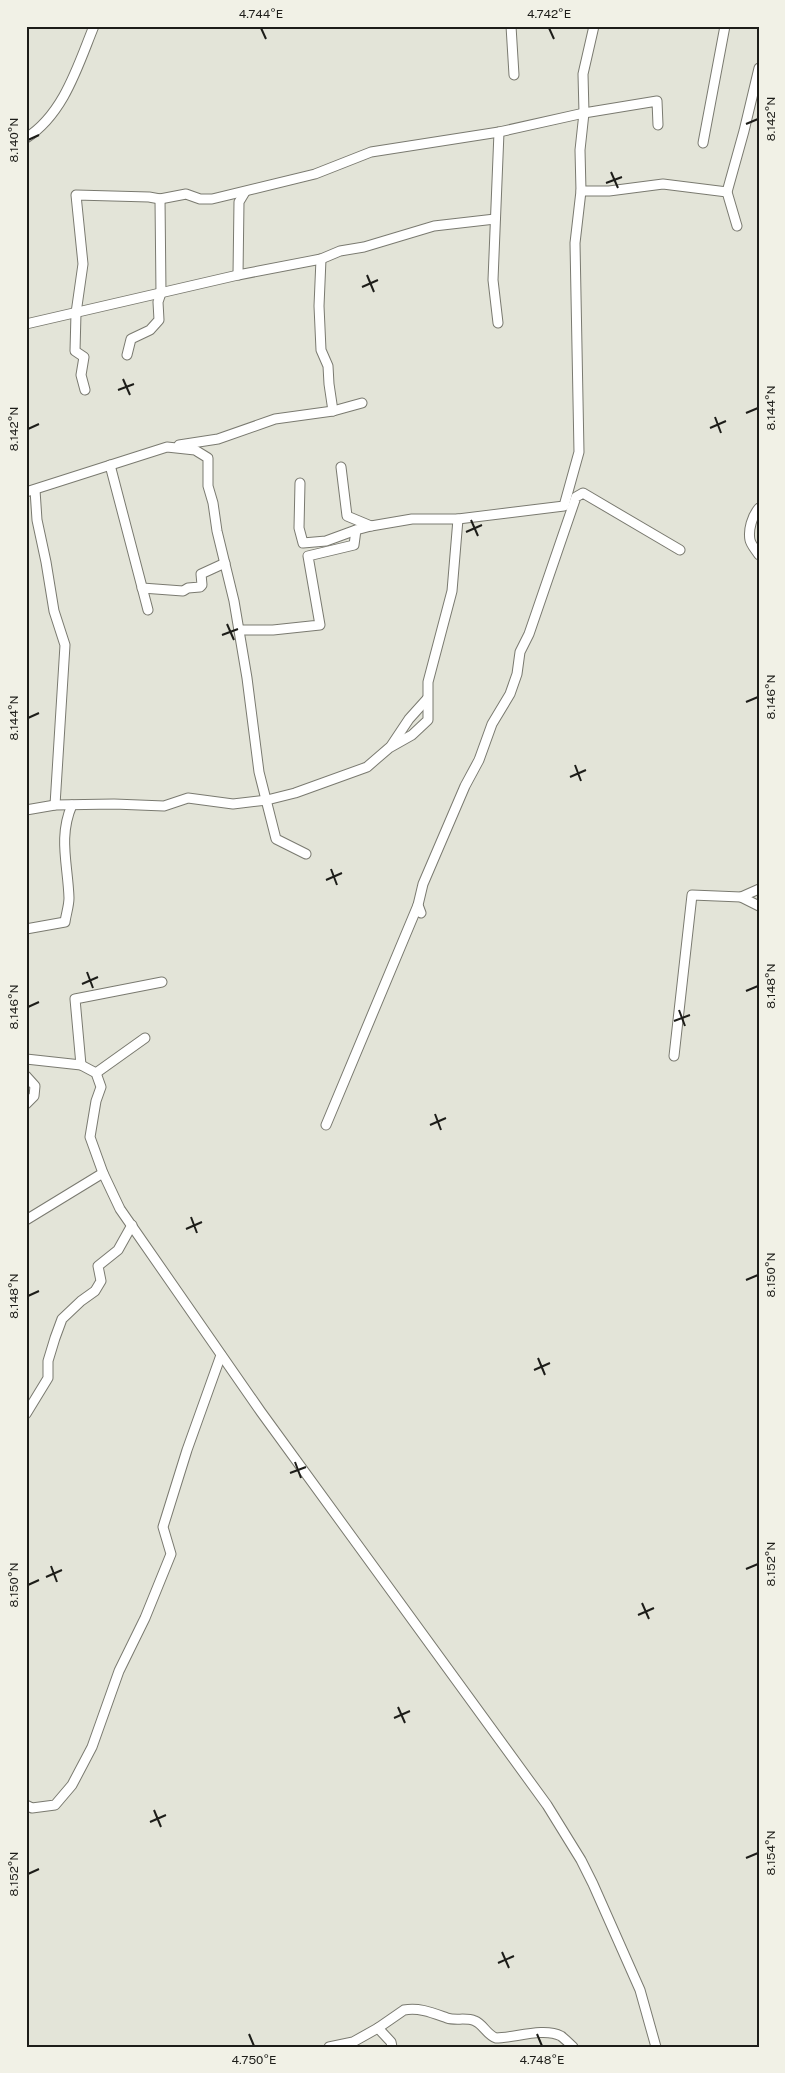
<svg xmlns="http://www.w3.org/2000/svg" width="785" height="2073" font-family="'Public Sans',sans-serif">
<style>
.lines{fill:none;stroke-linecap:round;stroke-linejoin:round}
.minor-casing{stroke:#7a7a70;stroke-width:11}
.minor{stroke:#fff;stroke-width:9}
.ticks{fill:none;stroke:#1d1d19;stroke-width:2}
.neatline{fill:none;stroke:#1d1d19;stroke-width:2}
.ticks-label{font-size:12px;text-anchor:middle;fill:#1d1d19}
</style>
<rect width="100%" height="100%" fill="#e3e4d8"/>
<g class="lines">
<defs>
<g id="minor">
<polyline points="511,26 514,75"/>
<path d="M26,138C64,114 78,65 94,26"/>
<polyline points="703,143 725,26"/>
<polyline points="581,191 609,191 663,184 727,192"/>
<polyline points="737,226 727,192 744,131 759,68"/>
<polyline points="321,259 319,306 321,350 328,366 329,384 333,411"/>
<polyline points="238,275 239,202 245,192"/>
<polyline points="498,323 493,280 499,132"/>
<polyline points="26,324 238,275 321,259 340,251 364,247 434,226 495,219"/>
<polyline points="127,355 131,339 150,330 159,320 158,302 161,293 160,199"/>
<polyline points="85,390 81,375 84,357 75,351 76,313 83,264 76,195 149,197 160,199 186,194 200,199 212,199 315,174 371,152 499,132 584,113 657,101 658,125"/>
<polyline points="179,445 218,439 275,419 333,411 362,403"/>
<polyline points="110,465 148,610"/>
<polyline points="341,467 347,516 371,526"/>
<polyline points="300,483 299,528 303,543 326,541 356,530"/>
<polyline points="35,490 37,520 46,562 54,611 65,645 55,805"/>
<polyline points="26,492 167,447 195,450 208,458 208,486 213,503 217,531 234,601 247,678 259,772 276,839 306,854"/>
<path d="M759,508C752,516 748,530 750,540C751,545 756,550 759,555"/>
<polyline points="142,588 183,591 188,588 200,587 202,585 201,574 225,563"/>
<polyline points="239,630 273,630 320,625 308,556 354,545 356,530 371,526 412,519 458,519 564,506 579,452 575,243 581,191 580,150 584,113 583,74 594,26"/>
<polyline points="391,746 409,719 427,699"/>
<polyline points="26,810 55,805 114,804 164,806 188,798 233,804 267,800 295,793 367,767 389,748 412,735 428,720 428,682 452,591 458,519"/>
<polyline points="741,897 759,889"/>
<polyline points="421,913 418,905 423,884 465,786 479,760 492,724 510,694 517,674 520,652 529,634 576,497 583,493 680,550"/>
<path d="M26,929L65,922C66,914 69,906 69,898C68,865 58,837 72,805"/>
<polyline points="674,1056 692,895 741,897 759,906"/>
<polyline points="26,1059 81,1065 96,1073 101,1087 96,1101 90,1137 103,1173 120,1209 261,1412 547,1805 581,1860 593,1884 640,1990 656,2047"/>
<polyline points="81,1065 75,999 162,982"/>
<polyline points="96,1073 145,1038"/>
<polyline points="26,1076 35,1086 34,1096 26,1104"/>
<polyline points="326,1125 418,905"/>
<polyline points="26,1220 103,1173"/>
<polyline points="26,1414 48,1378 48,1361 55,1338 62,1319 81,1301 95,1291 101,1281 98,1266 118,1250 132,1225"/>
<polyline points="26,1805 32,1808 55,1805 72,1785 92,1747 119,1671 145,1618 171,1554 163,1527 187,1450 221,1355"/>
<polyline points="378,2028 391,2042 392,2047"/>
<path d="M329,2047L353,2042L378,2028L404,2010C419,2007 433,2013 447,2018C456,2021 466,2017 475,2021C483,2024 487,2035 496,2038C514,2038 544,2027 561,2036C565,2039 569,2043 573,2047"/>
</g>
</defs>
<use href="#minor" class="minor-casing"/>
<use href="#minor" class="minor"/>
</g>
<path class="ticks" d="M261,28L266,39M549,28L554,39M746,124L758,119M28,140L39,135M611,172L618,188M606,183L622,177M367,275L374,292M362,287L378,280M123,379L130,395M118,390L134,384M746,413L758,408M715,417L721,433M710,428L726,421M28,429L39,424M471,520L478,536M466,532L482,525M227,624L234,640M222,635L238,629M746,702L758,697M28,718L39,713M575,765L581,781M570,777L586,770M331,869L337,885M326,880L342,873M87,972L93,988M82,984L98,977M746,991L758,986M28,1007L39,1002M679,1010L685,1026M674,1021L690,1015M435,1114L441,1130M430,1125L446,1118M191,1217L197,1233M186,1229L202,1222M746,1280L758,1275M28,1296L39,1291M538,1358L545,1375M534,1370L550,1363M295,1462L301,1478M290,1473L306,1467M51,1566L57,1582M746,1569L758,1564M46,1577L62,1570M28,1585L39,1580M642,1603L649,1619M638,1615L654,1608M398,1707L405,1723M394,1718L410,1711M154,1810L161,1827M150,1822L166,1815M746,1858L758,1853M28,1874L39,1869M502,1952L509,1968M498,1963L514,1956M249,2034L254,2046M537,2034L542,2046"/>
<rect width="785" height="2073" fill="none" stroke="#f1f1e6" stroke-width="55"/>
<rect x="28" y="28" width="730" height="2018" class="neatline"/>
<g class="ticks-label">
<text x="261" y="18">4.744°E</text>
<text x="549" y="18">4.742°E</text>
<text transform="translate(771 119) rotate(-90)" y="4">8.142°N</text>
<text transform="translate(14 140) rotate(-90)" y="4">8.140°N</text>
<text transform="translate(771 408) rotate(-90)" y="4">8.144°N</text>
<text transform="translate(14 429) rotate(-90)" y="4">8.142°N</text>
<text transform="translate(771 697) rotate(-90)" y="4">8.146°N</text>
<text transform="translate(14 718) rotate(-90)" y="4">8.144°N</text>
<text transform="translate(771 986) rotate(-90)" y="4">8.148°N</text>
<text transform="translate(14 1007) rotate(-90)" y="4">8.146°N</text>
<text transform="translate(771 1275) rotate(-90)" y="4">8.150°N</text>
<text transform="translate(14 1296) rotate(-90)" y="4">8.148°N</text>
<text transform="translate(771 1564) rotate(-90)" y="4">8.152°N</text>
<text transform="translate(14 1585) rotate(-90)" y="4">8.150°N</text>
<text transform="translate(771 1853) rotate(-90)" y="4">8.154°N</text>
<text transform="translate(14 1874) rotate(-90)" y="4">8.152°N</text>
<text x="254" y="2064">4.750°E</text>
<text x="542" y="2064">4.748°E</text>
</g>
</svg>
